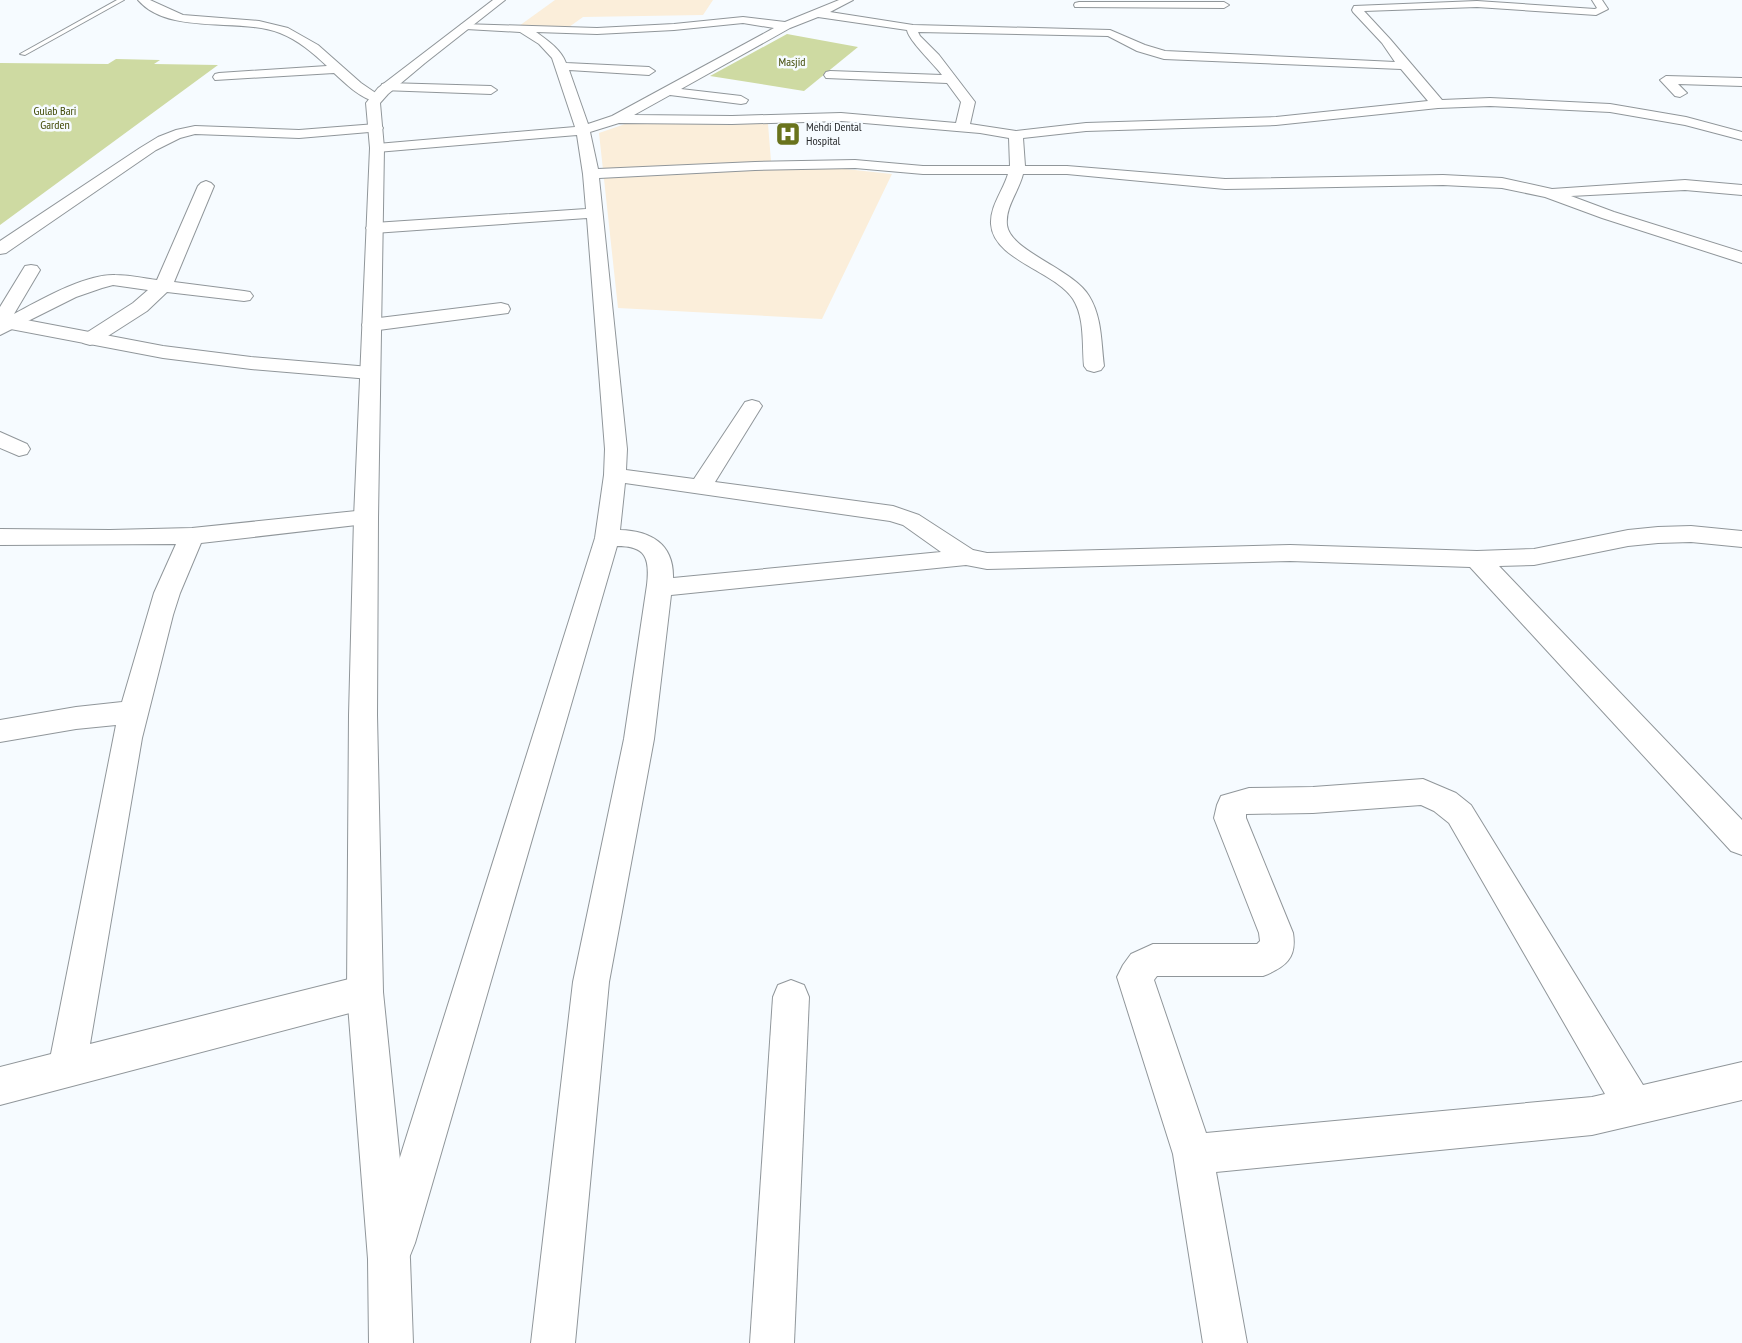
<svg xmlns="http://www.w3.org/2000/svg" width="1742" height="1343" font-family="'PT Sans Narrow',sans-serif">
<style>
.commercial{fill:#fbeeda}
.green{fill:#cedaa2}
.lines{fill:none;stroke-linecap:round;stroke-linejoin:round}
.lane-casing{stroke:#90969a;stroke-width:2}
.street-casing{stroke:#90969a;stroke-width:2}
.secondary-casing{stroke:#90969a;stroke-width:2}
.primary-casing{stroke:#90969a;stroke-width:2}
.lane{fill:#fff;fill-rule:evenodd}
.street{fill:#fff;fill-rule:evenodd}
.secondary{fill:#fff;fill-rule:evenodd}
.primary{fill:#fff;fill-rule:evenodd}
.labels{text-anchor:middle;stroke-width:5;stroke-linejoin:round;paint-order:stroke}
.far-park-label{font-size:12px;fill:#414a06;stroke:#f6fbff}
.far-poi-label{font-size:12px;fill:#292b2d;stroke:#f6fbff;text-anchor:start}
</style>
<rect width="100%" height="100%" fill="#f6fbff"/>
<g class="commercial">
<polygon points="555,0 713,0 703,15 583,17 569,27 519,26"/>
<polygon points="628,123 768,124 771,161 892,174 822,319 618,308 599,133"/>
</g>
<g class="green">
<polygon points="787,34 858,47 804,91 710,76"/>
<polygon points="116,59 160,60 154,64 218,65 0,225 0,63 108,64"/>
</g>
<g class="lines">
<defs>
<polygon id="lane" points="117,0 124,0 25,55 20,54"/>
<g id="street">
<path d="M138,0H150L183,15L259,21L288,28L318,45L361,83L383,98L376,102C360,98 346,84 334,73L215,80L213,77L215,74L219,73L327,66C313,53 298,40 280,33C240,17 169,36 138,0Z"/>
<path d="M839,0H853L830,12L913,25L1110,30L1145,45L1165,51L1395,62L1382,43L1353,12L1352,10L1354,6L1477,1L1595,9L1597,8L1592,0H1602L1608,9L1596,15L1477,7L1364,11L1390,39L1442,100L1490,98L1610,104L1686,117L1742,132V140L1685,125L1610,112L1490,106L1438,108L1276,125L1086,131L1023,138L1025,166H1067L1225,179L1443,175L1502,178L1552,189L1685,180L1742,185V195L1685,190L1571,196L1614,212L1742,252V263L1602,218L1545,197L1502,188L1443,185L1225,189L1067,174H1023C1019,191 1005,207 1007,225C1010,251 1073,269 1089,296C1102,317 1101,342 1104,366L1101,370L1094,372L1087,370L1084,366C1082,344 1085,318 1073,299C1055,271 993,260 991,224C990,206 1003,191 1008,174H923L855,168L755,170L599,178L627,449L626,470L694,479L745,402L752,400L759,402L762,406L715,482L893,506L919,515L973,550L987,553L1290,545L1477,551L1534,549L1628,530L1658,527L1691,526L1742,531V547L1691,542L1658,543L1628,546L1534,565L1499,566L1742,820V855L1731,851L1470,567L1290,561L987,569L966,565L671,595L654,739L609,982L575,1343H531L573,982L624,739L647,585C650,558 646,546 617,546L415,1243L409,1258L394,1264L379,1258L373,1243L595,538L604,475L605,449L587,218L374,233L368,231L366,228L368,225L374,223L586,209L583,174L577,135L377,152L372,151L370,148L372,145L377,144L575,127L552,58L539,44L520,32L466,29L462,28L460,26L462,24L597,28L674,24L743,17L785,22ZM818,17L907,30C909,41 934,64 942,75L830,71L826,72L824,75L826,78L947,83L961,102L956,123L841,113L732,116L634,115L670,95L741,104L746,103L748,100L741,96L681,89L790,28ZM743,23L774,28L612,116L588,124L569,70L649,75L655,71L649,67L566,63C561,49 547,40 536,32L597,34L674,30ZM918,32L1108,36L1137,51L1164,59L1401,69L1428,101L1276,117L1086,123L1016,131L970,124L975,102L939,55L920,36ZM841,121L980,133L1009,138L1010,166H923L855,160L755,162L598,169L590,132L619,123L732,124ZM625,483L890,521L903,525L941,552L673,578C674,544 651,531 620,530Z"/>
<polygon points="1079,2 1224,2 1229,5 1224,8 1075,7 1074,5 1075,3"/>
<polygon points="1666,76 1742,78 1742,86 1678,84 1687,93 1680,97 1675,96 1660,80"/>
<polygon points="387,83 491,86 497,90 491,94 382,90 381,87 382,84"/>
<polygon points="376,124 381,125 383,128 381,131 299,138 195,134 180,138 156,150 6,253 0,254 0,241 140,148 158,137 176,130 195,126 299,130"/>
<path d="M206,181L211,183L214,186L174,282L244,291L250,292L253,296L250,300L244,301L167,292L147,311L97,343L90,345L83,343L80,339L83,335L133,303L148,290L113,285L102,288L76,297L0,335V307L25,266L31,265L37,266L40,270L14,314C40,300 85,274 115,275C128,275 143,278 157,280L198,186L201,183Z"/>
<polygon points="501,303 508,305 510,309 508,313 371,331 364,329 362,325 364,321 371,319"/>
<polygon points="0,432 27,444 30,449 27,454 19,456 0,448"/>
<polygon points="366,510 374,513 378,518 374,523 201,543 180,593 173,615 142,738 90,1044 365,975 378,980 383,992 378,1004 365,1009 0,1105 0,1067 51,1054 116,725 76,729 0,742 0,720 76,707 122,702 154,593 176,544 0,545 0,529 110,530 192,528"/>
<path d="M1423,779L1456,793L1471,805L1643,1085L1742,1062V1100L1592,1135L1216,1172L1247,1343H1203L1173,1154L1117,977L1123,965L1131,954L1153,944H1257L1260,941L1259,933L1214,818L1217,805L1221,796L1249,788L1313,787ZM1421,805L1434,811L1449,823L1605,1094L1592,1097L1206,1133L1154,980L1157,976H1263C1286,967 1297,958 1293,933L1246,818V814L1313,813Z"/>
<polygon points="791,980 804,985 809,997 794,1343 750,1343 773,997 778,985"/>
</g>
<polygon id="secondary" points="0,315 163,346 251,357 370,367 377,369 380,373 377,377 370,379 251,369 163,358 0,327"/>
<polygon id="primary" points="493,0 505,0 425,63 388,94 380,103 384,148 378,518 377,715 383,992 410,1259 413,1343 369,1343 368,1259 347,992 349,715 354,518 370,148 366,103 378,88"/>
</defs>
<use href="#lane" class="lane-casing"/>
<use href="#street" class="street-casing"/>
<use href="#secondary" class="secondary-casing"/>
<use href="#primary" class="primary-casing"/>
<use href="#lane" class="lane"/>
<use href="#street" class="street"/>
<use href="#secondary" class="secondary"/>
<use href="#primary" class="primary"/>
</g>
<defs>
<symbol id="hospital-square" viewBox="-11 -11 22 22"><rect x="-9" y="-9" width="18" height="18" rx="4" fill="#69731c" stroke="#f6fbff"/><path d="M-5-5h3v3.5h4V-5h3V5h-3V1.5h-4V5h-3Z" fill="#fff"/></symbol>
</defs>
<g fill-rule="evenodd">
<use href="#hospital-square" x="774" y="120" width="28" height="28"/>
</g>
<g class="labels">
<g class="far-park-label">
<text x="792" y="66">Masjid</text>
<text x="55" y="115">Gulab Bari<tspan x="55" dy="14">Garden</tspan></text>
</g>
<g class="far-poi-label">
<text x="806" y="131">Mehdi Dental<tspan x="806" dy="14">Hospital</tspan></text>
</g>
</g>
</svg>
